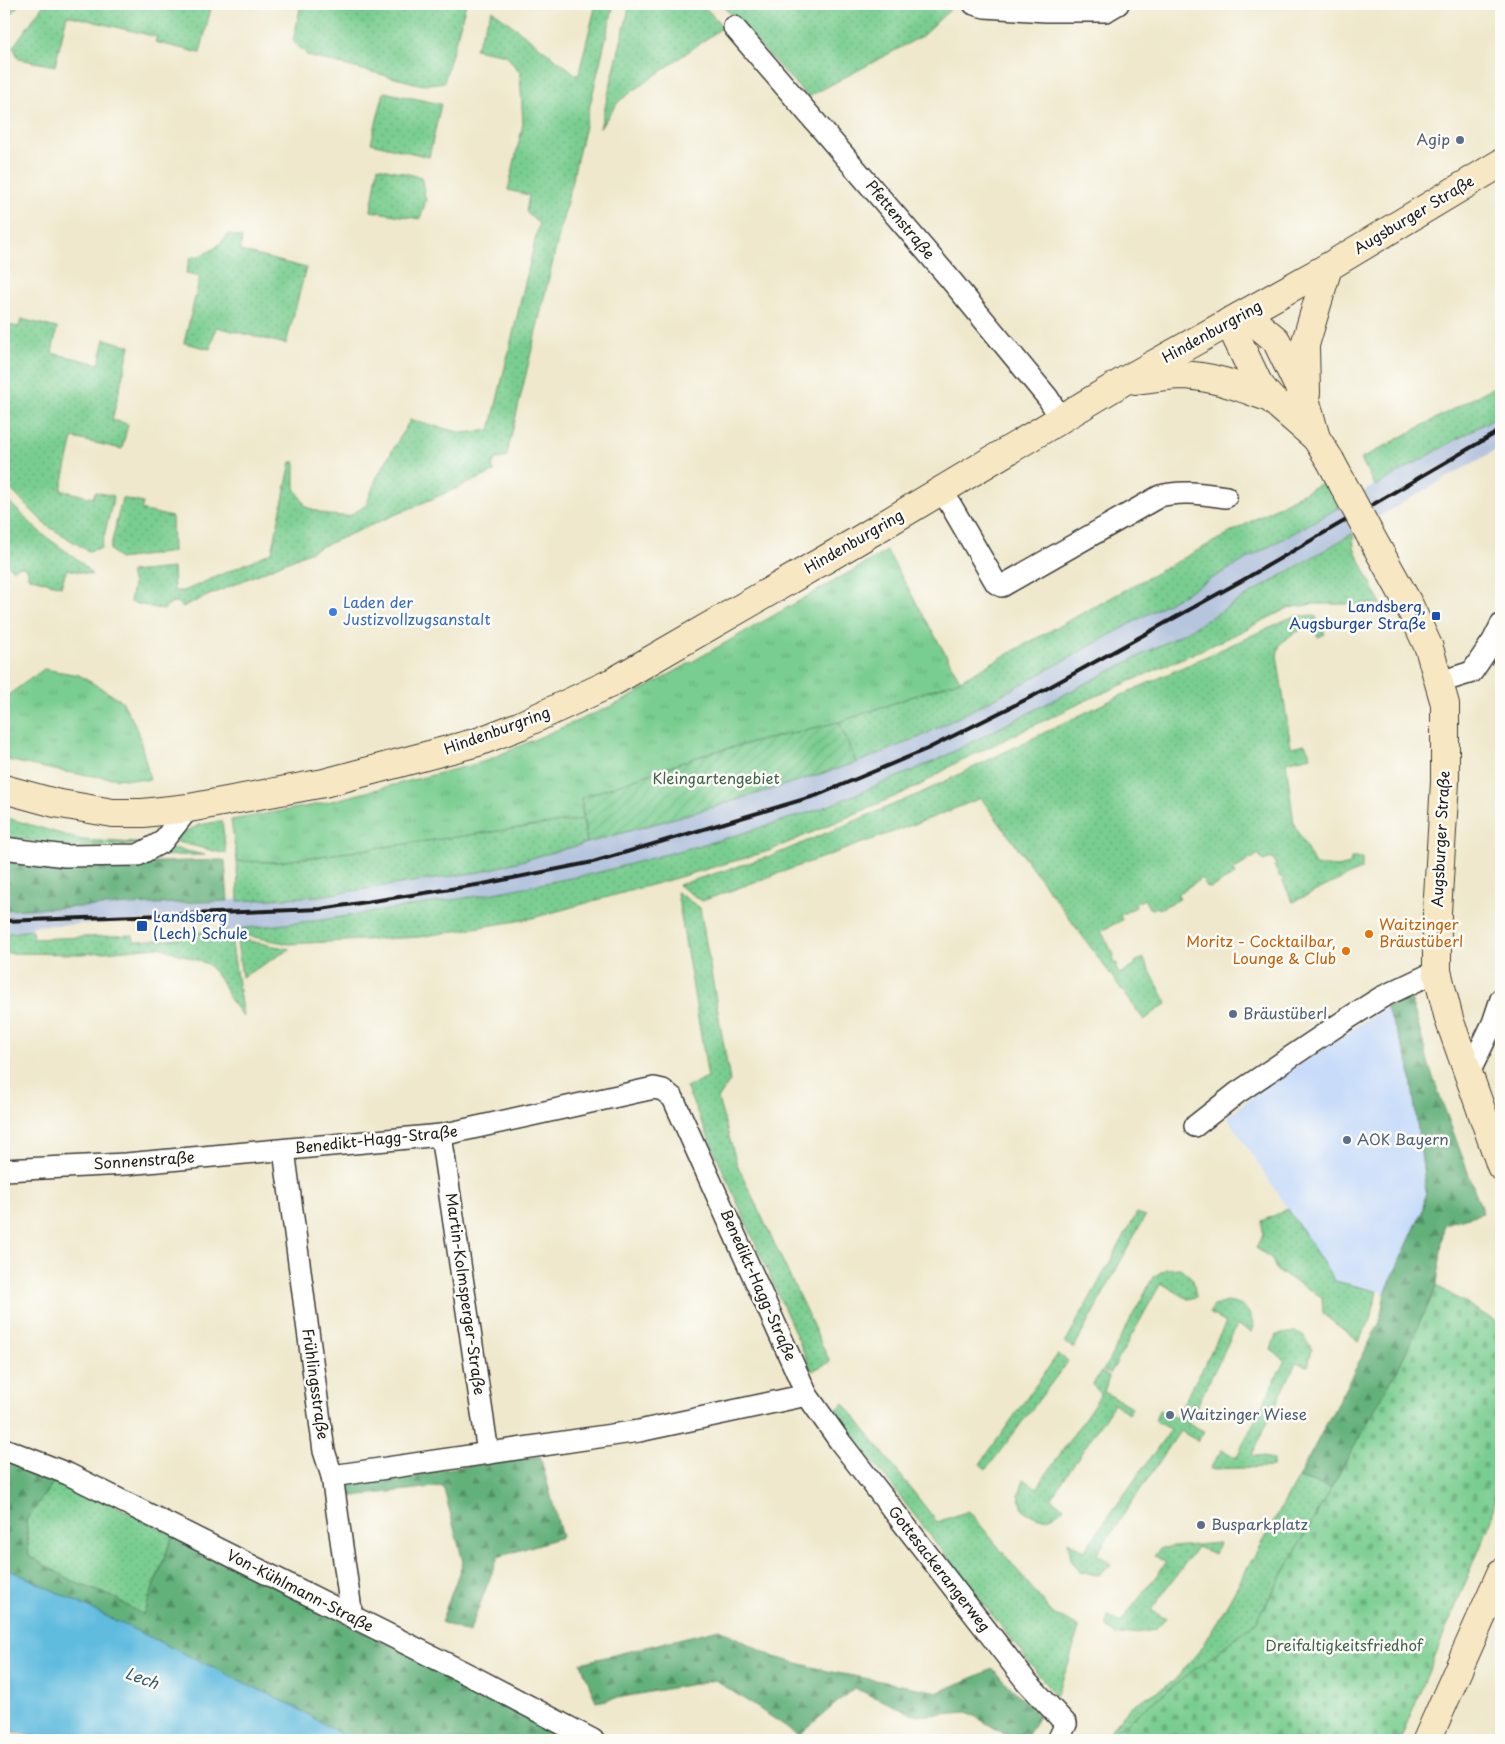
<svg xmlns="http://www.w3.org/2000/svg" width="1505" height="1744" font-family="'Playpen Sans',sans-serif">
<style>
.built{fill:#c8dcf9}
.railway{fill:#b6c5de}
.grass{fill:url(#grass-dots);stroke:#4a7456}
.forest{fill:url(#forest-firs);stroke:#3f664b}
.sand{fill:url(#sand-dots);stroke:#857b5d}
.cemetery{fill:url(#cemetery-stones);stroke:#4a7456}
.park{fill:url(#park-tufts);stroke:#4a7456}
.garden{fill:url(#garden-furrows);stroke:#4a7456}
.water{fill:#61bcdf;stroke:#3e6c7e}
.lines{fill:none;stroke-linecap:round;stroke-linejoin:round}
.street-casing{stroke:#3c3b36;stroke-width:24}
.secondary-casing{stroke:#3c3b36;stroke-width:30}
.street{stroke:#fff;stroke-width:21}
.secondary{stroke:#f7e8c3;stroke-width:28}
.rail{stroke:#1c1c1c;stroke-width:4}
.secondary-bridge-casing{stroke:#3c3b36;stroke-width:30;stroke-linecap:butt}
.secondary-bridge{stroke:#f7e8c3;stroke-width:28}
.service-dot{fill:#5c6f8a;stroke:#fdfcf7;stroke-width:2}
.shop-dot{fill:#3f7fe0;stroke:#fdfcf7;stroke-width:2}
.transit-dot{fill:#1a4fb4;stroke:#fdfcf7;stroke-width:2}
.food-dot{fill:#e8710a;stroke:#fdfcf7;stroke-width:2}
.labels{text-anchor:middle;stroke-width:5;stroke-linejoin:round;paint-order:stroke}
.service-label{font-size:15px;fill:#4e5e75;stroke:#fdfcf7;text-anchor:start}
.street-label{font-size:15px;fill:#1c1c1c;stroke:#fdfcf7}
.shop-label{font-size:15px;fill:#366cbe;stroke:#fdfcf7;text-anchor:start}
.transit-label{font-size:15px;fill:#164399;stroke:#fdfcf7;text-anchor:end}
.park-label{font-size:15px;fill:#41634a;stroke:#fdfcf7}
.food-label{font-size:15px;fill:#c56008;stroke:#fdfcf7;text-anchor:start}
.water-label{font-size:16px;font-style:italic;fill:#385c6a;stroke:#fdfcf7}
</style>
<defs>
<pattern id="grass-dots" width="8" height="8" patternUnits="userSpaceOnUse" patternTransform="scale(1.25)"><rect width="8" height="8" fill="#79cd90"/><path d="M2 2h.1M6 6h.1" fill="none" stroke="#68af7c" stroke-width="1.8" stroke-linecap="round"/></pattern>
<pattern id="forest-firs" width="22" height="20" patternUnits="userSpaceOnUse" patternTransform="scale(1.25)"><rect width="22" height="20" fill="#62b07a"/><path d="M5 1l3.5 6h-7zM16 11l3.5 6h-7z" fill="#508e63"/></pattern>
<pattern id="sand-dots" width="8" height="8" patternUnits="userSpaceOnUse" patternTransform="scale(1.25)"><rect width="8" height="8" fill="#eeda9e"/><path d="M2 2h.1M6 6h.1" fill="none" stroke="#ccba88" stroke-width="1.8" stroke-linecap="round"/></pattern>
<pattern id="cemetery-stones" width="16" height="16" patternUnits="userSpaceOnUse" patternTransform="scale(1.25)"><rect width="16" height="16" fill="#79cd90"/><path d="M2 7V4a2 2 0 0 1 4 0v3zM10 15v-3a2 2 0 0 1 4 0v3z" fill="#68af7c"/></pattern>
<pattern id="park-tufts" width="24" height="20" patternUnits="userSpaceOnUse" patternTransform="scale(1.25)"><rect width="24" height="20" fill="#79cd90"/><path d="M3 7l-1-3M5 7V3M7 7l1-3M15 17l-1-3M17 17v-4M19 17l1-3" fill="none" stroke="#68af7c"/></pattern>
<pattern id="garden-furrows" width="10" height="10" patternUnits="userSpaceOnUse" patternTransform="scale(1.25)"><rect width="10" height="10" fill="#79cd90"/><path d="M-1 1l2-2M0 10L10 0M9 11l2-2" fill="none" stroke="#68af7c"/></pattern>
</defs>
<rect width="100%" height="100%" fill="#fdfcf7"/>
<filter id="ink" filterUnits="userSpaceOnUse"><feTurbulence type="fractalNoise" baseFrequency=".02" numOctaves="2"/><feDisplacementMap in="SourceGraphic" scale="10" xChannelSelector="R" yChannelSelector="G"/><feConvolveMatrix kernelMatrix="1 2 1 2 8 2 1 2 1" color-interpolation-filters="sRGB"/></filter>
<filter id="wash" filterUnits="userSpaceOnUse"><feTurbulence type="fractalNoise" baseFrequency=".0096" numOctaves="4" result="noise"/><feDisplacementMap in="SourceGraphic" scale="20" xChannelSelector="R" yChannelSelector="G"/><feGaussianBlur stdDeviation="1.12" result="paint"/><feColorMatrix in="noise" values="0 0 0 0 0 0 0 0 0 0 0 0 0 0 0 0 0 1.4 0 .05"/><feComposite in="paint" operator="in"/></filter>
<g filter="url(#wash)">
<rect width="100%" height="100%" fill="#efe8cc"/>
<polygon class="built" points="1386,1007 1409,1063 1426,1192 1422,1212 1385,1293 1335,1281 1227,1117 1265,1087"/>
<polygon class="railway" points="1501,414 1501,447 1378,517 1186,632 935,761 823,808 727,838 596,873 484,895 322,920 225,931 224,918 33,926 32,930 4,934 4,910 318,896 480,872 717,806 856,763 920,737 1024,683"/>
<g class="grass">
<polygon points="4,4 19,4 4,25"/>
<polygon points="44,4 212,4 200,53 155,42 157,37 67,15 55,66 19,59 13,47"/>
<polygon points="301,4 466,4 444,82 423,85 308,56 293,41"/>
<polygon points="596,4 614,4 506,458 495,459 492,466 494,472 182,607 176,602 166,606 164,610 130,602 133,585 130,572 173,568 174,591 184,591 272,552 291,462 295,462 295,488 306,507 328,515 349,516 366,505 377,477 410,420 463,433 490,430 539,224 526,212 529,195 508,190 523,124 520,73 506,55 475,49 492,10 578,76"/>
<polygon points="630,4 702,4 723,27 619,101 600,128"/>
<polygon points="721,4 956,4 922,36 808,97"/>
<polygon points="384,92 441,104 429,157 371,143"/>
<polygon points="378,167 421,177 426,201 420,219 371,211"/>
<path d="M228,234L242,238L240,251L306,268L286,344L216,327L210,349L184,343L200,277L186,273L190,258C207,255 218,248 228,234Z"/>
<polygon points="21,319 57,328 52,353 99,364 105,339 130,346 112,420 128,424 122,449 73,438 61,490 93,498 95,492 114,496 101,548 88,551 46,525 4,483 4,324 19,327"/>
<polygon points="1501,383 1501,414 1375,486 1361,459"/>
<polygon points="1325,481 1340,507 1024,683 920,737 856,763 839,722 960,680"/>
<polygon points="4,497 42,534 81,562 92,575 67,569 61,586 28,577 28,571 23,566 16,567 13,570 4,561"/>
<polygon points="122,498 143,503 141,510 172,517 173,552 119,559 110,550"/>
<polygon points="1353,533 1354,548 1381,604 1314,604 1288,608 1224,640 1087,700 956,763 917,787 769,851 669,880 529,919 419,937 289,944 239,934 239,929 322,920 484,895 596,873 727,838 823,808 935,761 1186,632"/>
<polygon points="1315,615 1325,634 1318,637 1311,625 1291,635 1280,644 1277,655 1291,747 1305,744 1311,756 1286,762 1294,824 1315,865 1337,867 1350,864 1351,858 1362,858 1362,869 1293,902 1283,882 1284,878 1280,877 1274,866 1276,864 1273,858 1263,861 1259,854 1233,870 1235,875 1210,888 1206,887 1202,878 1177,894 1180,899 1159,909 1157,907 1153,909 1149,908 1144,899 1135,904 1136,907 1120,915 1122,920 1101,931 1114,955 1112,962 1118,964 1116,967 1119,974 1136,965 1135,962 1143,958 1167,1003 1144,1020 981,798 926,820 702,901 678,885 774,855 921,793 1109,701 1294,616"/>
<polygon points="4,817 82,840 153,844 67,847 4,836"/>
<polygon points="583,819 587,843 480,872 318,896 238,901 237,861 277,862"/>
<polygon points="222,821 226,854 170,840 199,825"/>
<polygon points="163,846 205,855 148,856"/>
<polygon points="677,892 700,908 730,1081 718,1099 737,1164 830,1362 812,1371 686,1087 708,1078"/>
<polygon points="32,930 33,939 133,935 134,941 180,939 180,933 230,931 243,1017 229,999 222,982 208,964 159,947 81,954 4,953 4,934"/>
<polygon points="239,939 290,949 242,977 237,942 240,942"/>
<polygon points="1288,1209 1335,1281 1377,1291 1371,1320 1358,1341 1323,1314 1322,1297 1277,1271 1271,1258 1256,1248 1263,1235 1262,1221"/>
<polygon points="1137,1213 1145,1216 1074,1348 1065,1343"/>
<polygon points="1180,1268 1193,1279 1196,1297 1188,1299 1161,1283 1110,1374 1103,1371 1153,1277 1166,1269"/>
<path d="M1226,1302C1244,1304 1249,1309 1254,1326L1252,1332L1237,1325L1188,1424L1204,1431L1198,1441L1180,1431L1097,1554L1112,1564L1099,1575L1081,1573L1071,1560L1068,1541L1084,1551L1171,1429L1155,1421L1159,1410L1176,1418L1226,1323L1209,1313L1214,1306Z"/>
<polygon points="1295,1332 1303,1336 1312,1349 1308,1366 1296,1363 1252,1455 1273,1459 1273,1467 1210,1469 1222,1449 1236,1458 1285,1360 1271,1350 1276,1335"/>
<polygon points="1058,1354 1068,1361 986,1470 980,1464"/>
<path d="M1101,1372L1109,1377L1104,1392L1132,1407L1129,1413L1114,1404L1051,1498L1064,1508C1047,1522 1041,1521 1023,1510L1019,1494L1024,1479L1037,1488L1101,1394L1092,1385Z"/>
<polygon points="844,1403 937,1522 969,1511 1053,1614 1079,1627 1069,1662 1056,1697 834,1412"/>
<polygon points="58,1476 173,1535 143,1616 113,1597 74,1582 29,1556 26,1520"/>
<polygon points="1298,1478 1331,1488 1256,1622 1111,1735 1107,1735 1130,1707 1174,1681 1204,1645"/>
<polygon points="1219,1543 1215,1554 1197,1547 1151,1610 1166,1619 1155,1630 1117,1636 1107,1627 1108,1615 1120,1623 1166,1563 1154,1555 1161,1548"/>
</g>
<g class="forest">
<polygon points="222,860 225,861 228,901 4,910 4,861 66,865"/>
<polygon points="1411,998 1430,1069 1483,1213 1444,1224 1437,1286 1399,1367 1331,1488 1298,1478 1379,1324 1385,1293 1422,1212 1426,1191 1409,1063 1386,1007"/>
<polygon points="540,1456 562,1537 498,1557 469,1633 441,1622 463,1562 443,1486 346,1497 343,1483"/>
<polygon points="4,1462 58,1476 26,1520 29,1556 74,1582 113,1597 143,1615 173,1535 577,1740 351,1740 295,1707 4,1567"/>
<polygon points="719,1629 774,1657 832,1672 939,1692 993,1669 1039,1716 1025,1740 1014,1740 968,1712 917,1716 854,1688 799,1735 715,1680 596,1702 581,1663"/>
</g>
<polygon class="sand" points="4,1730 52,1740 4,1740"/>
<polygon class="cemetery" points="1437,1286 1500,1324 1501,1453 1492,1519 1400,1740 1104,1740 1256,1622 1399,1367"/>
<g class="park">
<polygon points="887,551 960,680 839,722 709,753 581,798 583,819 277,862 237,861 231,820 320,804 483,762 623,701"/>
<path d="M44,669L79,675L122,701L138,730L150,780C100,779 52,771 4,759V698Z"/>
</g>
<polygon class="garden" points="839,722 856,763 717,806 587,843 581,798 709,753"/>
<polygon class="water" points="4,1567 295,1707 351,1740 52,1740 4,1730"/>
</g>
<g filter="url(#ink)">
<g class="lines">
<defs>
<g id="street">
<polyline points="974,4 985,7 1046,11 1106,11 1118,4"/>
<polyline points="734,27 950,279 1048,398 1061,419"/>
<path d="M942,490L996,583L1002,586L1160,496C1181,490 1204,494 1226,497"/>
<polyline points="1440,682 1472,672 1493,641 1501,625"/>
<polyline points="4,848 65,856 138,855 162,842 189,808"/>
<polyline points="1468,1075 1493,1023 1501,999"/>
<polyline points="1195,1126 1237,1093 1350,1017 1382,997 1437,971"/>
<polyline points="441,1135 488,1453"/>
<polyline points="284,1150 324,1451 332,1476 352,1617"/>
<polyline points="4,1170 126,1164 441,1135 654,1088 663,1090 673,1098 807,1395 639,1431 332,1476"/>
<polyline points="807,1395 841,1443 1026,1681 1066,1724 1058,1740"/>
<polyline points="4,1449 68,1474 477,1679 593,1740"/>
</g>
<g id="secondary">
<polyline points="1239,317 1258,325 1276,340 1306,402 1316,438"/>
<polyline points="1229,322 1258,383 1270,398 1316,438 1330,460"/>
<path d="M1135,380C1149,378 1164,376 1178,375C1211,375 1240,387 1270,398"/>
<polyline points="1306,393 1305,345 1328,267"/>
<polyline points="1369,533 1409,605 1429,648 1445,704 1445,782 1437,912 1437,971 1449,1019 1501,1166"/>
<polyline points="4,789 55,803 113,813 143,813 189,808 324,783 478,742 519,726 611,683 857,541 1124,381 1328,267 1501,163"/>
<polyline points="1427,1740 1501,1573"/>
</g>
</defs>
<use href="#street" class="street-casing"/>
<use href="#secondary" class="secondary-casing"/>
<use href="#street" class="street"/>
<use href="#secondary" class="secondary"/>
<polyline class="rail" points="4,921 321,909 483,884 593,862 818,795 927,749 1035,695 1243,580 1501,430"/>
<defs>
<polyline id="secondary-bridge" points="1330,460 1369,533"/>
</defs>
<use href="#secondary-bridge" class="secondary-bridge-casing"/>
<use href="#secondary-bridge" class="secondary-bridge"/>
</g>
</g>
<g class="service-dot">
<circle cx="1460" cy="140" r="5"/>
<circle cx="1233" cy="1014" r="5"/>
<circle cx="1347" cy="1140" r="5"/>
<circle cx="1170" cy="1415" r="5"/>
<circle cx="1201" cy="1525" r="5"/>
</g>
<circle class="shop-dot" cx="333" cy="612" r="5"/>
<g class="transit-dot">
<rect x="1431" y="611" width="10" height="10" rx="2.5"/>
<rect x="136" y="920" width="12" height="12" rx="2.5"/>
</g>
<g class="food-dot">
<circle cx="1369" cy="934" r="5"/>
<circle cx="1346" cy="951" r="5"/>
</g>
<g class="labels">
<g class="service-label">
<text x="1450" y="145" text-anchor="end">Agip</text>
<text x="1243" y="1019">Bräustüberl</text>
<text x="1357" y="1145">AOK Bayern</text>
<text x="1180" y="1420">Waitzinger Wiese</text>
<text x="1211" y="1530">Busparkplatz</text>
</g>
<g class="street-label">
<text transform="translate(1414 215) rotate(-31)" y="5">Augsburger Straße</text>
<text transform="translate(900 220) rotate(50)" y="5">Pfettenstraße</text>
<text transform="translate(1212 332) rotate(-29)" y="5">Hindenburgring</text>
<text transform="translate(854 542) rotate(-30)" y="5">Hindenburgring</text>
<text transform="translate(497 731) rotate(-20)" y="5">Hindenburgring</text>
<text transform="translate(1441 839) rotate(-87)" y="5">Augsburger Straße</text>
<text transform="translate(376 1140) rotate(-6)" y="5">Benedikt-Hagg-Straße</text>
<text transform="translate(144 1161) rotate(-4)" y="5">Sonnenstraße</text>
<text transform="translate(758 1285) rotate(66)" y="5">Benedikt-Hagg-Straße</text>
<text transform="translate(465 1294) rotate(82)" y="5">Martin-Kolmsperger-Straße</text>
<text transform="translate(315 1384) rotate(82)" y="5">Frühlingsstraße</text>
<text transform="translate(939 1569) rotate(52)" y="5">Gottesackerangerweg</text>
<text transform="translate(300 1591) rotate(27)" y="5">Von-Kühlmann-Straße</text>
</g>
<g class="shop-label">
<text x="343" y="608">Laden der<tspan x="343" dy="17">Justizvollzugsanstalt</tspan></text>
</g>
<g class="transit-label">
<text x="1426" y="612">Landsberg,<tspan x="1426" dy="17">Augsburger Straße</tspan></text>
<text x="153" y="922" text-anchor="start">Landsberg<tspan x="153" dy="17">(Lech) Schule</tspan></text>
</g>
<g class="park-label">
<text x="716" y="784">Kleingartengebiet</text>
<text x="1344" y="1651">Dreifaltigkeitsfriedhof</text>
</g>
<g class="food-label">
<text x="1379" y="930">Waitzinger<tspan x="1379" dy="17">Bräustüberl</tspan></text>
<text x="1336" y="947" text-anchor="end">Moritz - Cocktailbar,<tspan x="1336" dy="17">Lounge &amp; Club</tspan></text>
</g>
<g class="water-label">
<text transform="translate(142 1678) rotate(20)" y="6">Lech</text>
</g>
</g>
<rect width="1505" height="1744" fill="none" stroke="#fdfcf7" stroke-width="20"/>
</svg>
